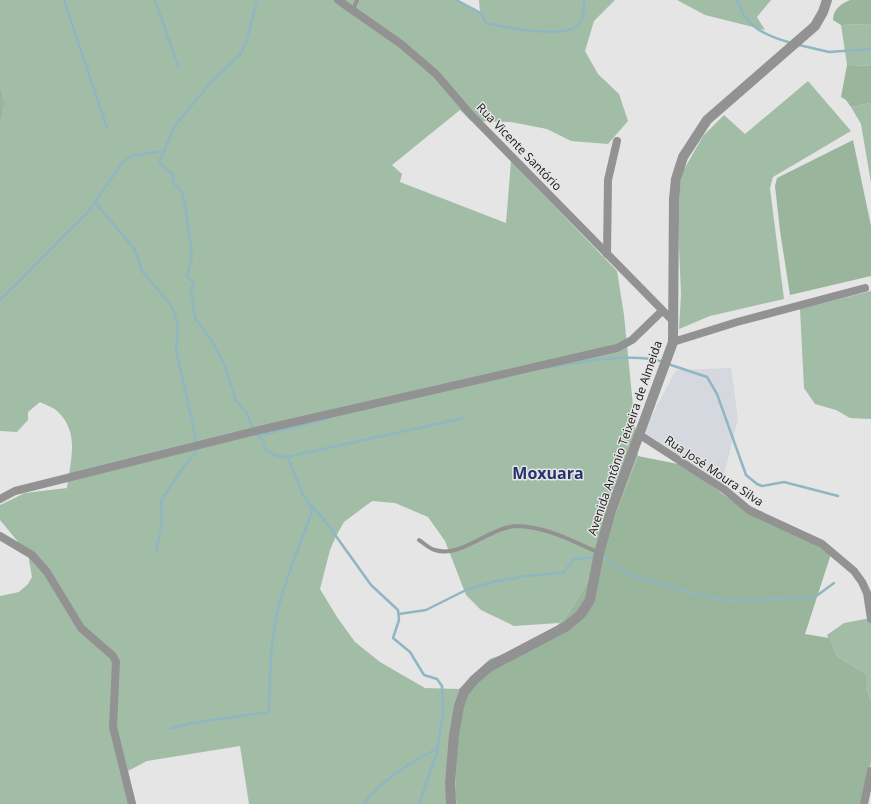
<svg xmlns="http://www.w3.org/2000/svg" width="871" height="804" font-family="'Open Sans',sans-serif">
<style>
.built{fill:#d6d8e0}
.green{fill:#a2bda5}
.forest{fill:#99b59c}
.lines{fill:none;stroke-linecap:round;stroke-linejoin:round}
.stream{stroke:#8fb6c3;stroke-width:2.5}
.service{stroke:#939292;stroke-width:4}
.minor{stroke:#939292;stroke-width:8}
.tertiary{stroke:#939292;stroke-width:10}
.labels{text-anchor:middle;stroke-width:3;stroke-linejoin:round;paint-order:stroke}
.street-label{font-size:12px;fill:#161616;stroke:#e5e5e6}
.district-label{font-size:16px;font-weight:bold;fill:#27336d;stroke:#e5e5e6}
</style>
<rect width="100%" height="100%" fill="#e5e5e6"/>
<polygon class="built" points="731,368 738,419 724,475 732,481 727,486 643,432 676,370"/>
<g class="green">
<path d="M0,0H458L480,12L479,0H615L594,21L585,51L598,74L619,94L628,121L608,144L571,141L547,129L511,122L471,121L460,110L392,165L402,174L400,182L506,223L511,161L617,271L624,315L638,456L593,573L568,614L559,623L514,626L481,610L466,595L445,541L428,517L395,503L372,501L344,522L336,536L330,550L320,589L337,617L355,642L380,662L425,688L459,689L455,797L457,804H249L240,746L147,761L128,771L136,804H0V596L19,592L28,584L32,577L28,554L0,520V505L25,493L67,488C70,462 80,434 59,413C55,408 46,405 40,402L28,412V420L17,432L0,431V123C5,109 6,100 0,86Z"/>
<polygon points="677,0 771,0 757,17 765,30 705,15"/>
<polygon points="871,24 871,66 847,65 841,25"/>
<polygon points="808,81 851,131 773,177 770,188 784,299 710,316 679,329 681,294 677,202 683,171 703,136 724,115 745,134"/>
<polygon points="871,103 871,183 861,124 851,107"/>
<polygon points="871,291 871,419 850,418 836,410 815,404 804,388 800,309"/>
<polygon points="871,618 871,702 866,687 866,674 837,656 827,635 844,623"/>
</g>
<g class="forest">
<path d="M850,0H871V24L841,25L833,20C833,9 841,4 850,0Z"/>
<polygon points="847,65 871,66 871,103 851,107 846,100 841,97"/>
<path d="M0,86C6,100 5,109 0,123Z"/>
<polygon points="853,140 871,226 871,276 790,295 780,231 775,186 777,178"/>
<polygon points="638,456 683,465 749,513 799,536 831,554 805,634 829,638 837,656 866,674 866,687 871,702 871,762 863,804 457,804 455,797 459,689 490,659 507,653 555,628 568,614 593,573"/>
</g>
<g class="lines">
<g class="stream">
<polyline points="64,0 107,128"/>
<polyline points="155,0 178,66"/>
<path d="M456,0L481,13L486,23C504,27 567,40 579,24C584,17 584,8 584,0"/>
<path d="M737,0C740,6 742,12 745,17C755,31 776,39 792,43"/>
<polyline points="799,45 829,52 871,49"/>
<polyline points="96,203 135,250 142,271 170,304 175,313 178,327 176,350 193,424 197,451 185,465 161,501 162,523 156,551"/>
<polyline points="0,300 89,211 121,164 131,156 163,151"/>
<polyline points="668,364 707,377 717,394 746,475 757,484 762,486 784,482 838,496"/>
<path d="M546,368C578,362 633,352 664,362"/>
<polyline points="253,429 246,412 236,401 225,366 212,341 195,318 191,290 194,284 187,276 192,256 185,205 182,192 173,182 173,174 159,163 174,127 212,81 239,56 246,43 257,0"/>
<polyline points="255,434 263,440 265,449 269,452 277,456 287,457 464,418"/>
<polyline points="258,436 330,418"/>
<polyline points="288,457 303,495 309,504 323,518 371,585 398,610 399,620 393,638 410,652 424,675 437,679 442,686 443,714 437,752 419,804"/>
<polyline points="601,558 607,559 627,574 695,594 729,601 815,597 834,583"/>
<polyline points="399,614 426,610 466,590 493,582 525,576 563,573 574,559 596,557"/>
<path d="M170,729L192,723L269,712C270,681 270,648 276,618C284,580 301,544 313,508"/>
<path d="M364,804C378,782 414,760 438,748"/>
</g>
<g class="service">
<polyline points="353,10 357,0"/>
<path d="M419,540C424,543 429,549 435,550C461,559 490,526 518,526C547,527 573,541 599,553"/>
</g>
<g class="minor">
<polyline points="338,0 401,44 436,74 472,116 674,322"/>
<polyline points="607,254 608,180 617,141"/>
<polyline points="673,342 737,322 865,288"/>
<polyline points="640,435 725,490 749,510 822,544 854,571 862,582 867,593 871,619"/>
<polyline points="0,499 15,491 268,428 617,348 632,340 662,311"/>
<polyline points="0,536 32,555 47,572 81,628 113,656 116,662 113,727 132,804"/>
<polyline points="864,804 871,771"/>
</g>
<polyline class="tertiary" points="451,804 450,783 454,735 459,706 464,692 474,680 489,667 567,626 581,614 590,600 599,553 611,511 673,342 674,199 676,179 683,157 707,120 815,26 823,12 827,0"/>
</g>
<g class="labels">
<g class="street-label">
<text transform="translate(519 147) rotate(46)" y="4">Rua Vicente Santório</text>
<text transform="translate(625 438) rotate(-71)" y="4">Avenida Antônio Teixeira de Almeida</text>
<text transform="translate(714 471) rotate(34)" y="4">Rua José Moura Silva</text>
</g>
<g class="district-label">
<text x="548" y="479">Moxuara</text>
</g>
</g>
</svg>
